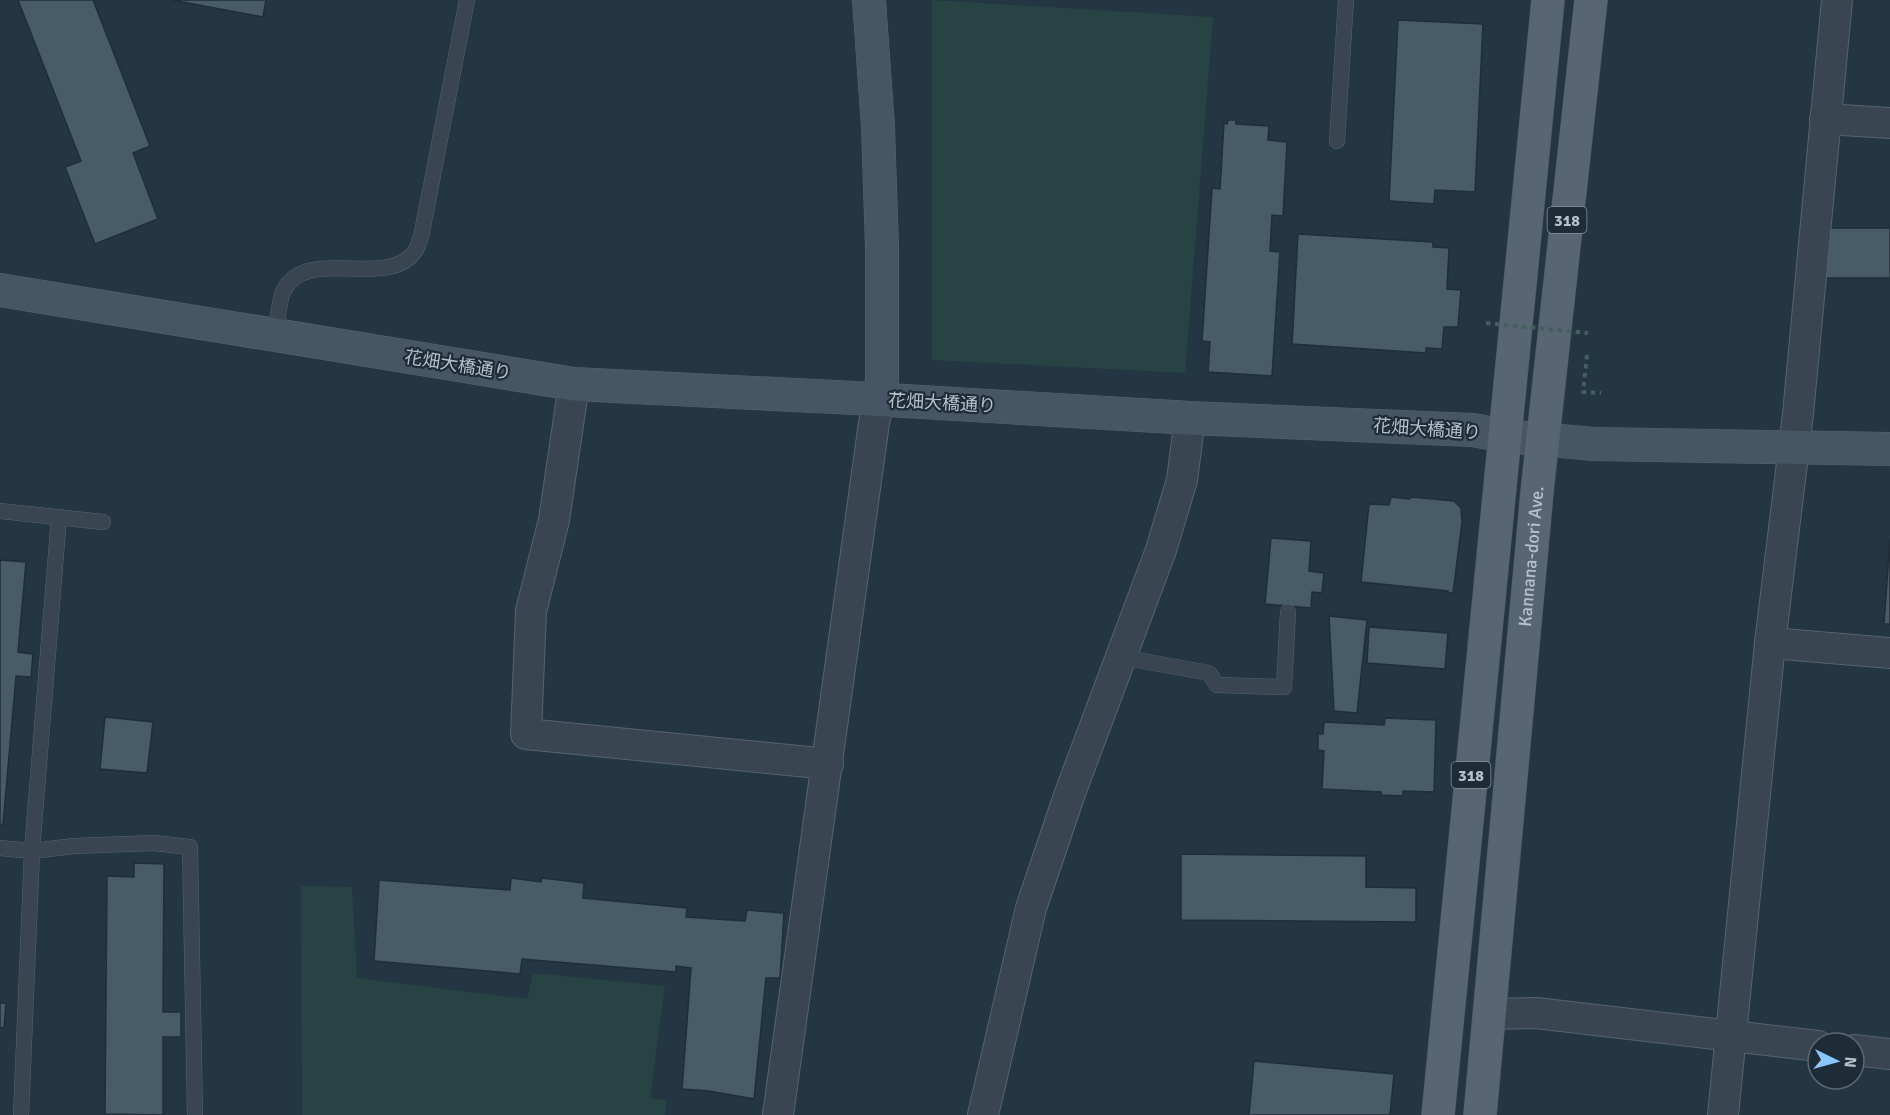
<svg xmlns="http://www.w3.org/2000/svg" width="1890" height="1115" font-family="Signika,'Noto Sans JP',sans-serif">
<style>
.green{fill:#274343}
.building{fill:#485b69;stroke:#202e39;stroke-width:1.5}
.lines{fill:none;stroke-linecap:round;stroke-linejoin:round}
.lane-casing{stroke:#57646f;stroke-width:16}
.street-casing{stroke:#57646f;stroke-width:32}
.secondary-casing{stroke:#57646f;stroke-width:34}
.primary-casing{stroke:#43505b;stroke-width:34}
.path{stroke:#455f5f;stroke-width:4;stroke-dasharray:4.5 4.5;stroke-linecap:butt}
.lane{stroke:#394652;stroke-width:15}
.street{stroke:#394652;stroke-width:30}
.secondary{stroke:#475665;stroke-width:33}
.primary{stroke:#576672;stroke-width:33}
.path-bridge{stroke:#455f5f;stroke-width:4;stroke-dasharray:4.5 4.5;stroke-linecap:butt}
.labels{text-anchor:middle;stroke-width:4.5;stroke-linejoin:round;paint-order:stroke}
.shield{fill:#1e2c37;stroke:#88949f;stroke-width:1.5}
.shield-label{font-size:16px;font-weight:bold;fill:#b6c1cc}
.street-label{font-size:18px;fill:#b6c1cc;stroke:#1e2c37}
</style>
<rect width="100%" height="100%" fill="#243543"/>
<g class="green">
<polygon points="932,0 1213,17 1185,373 932,360"/>
<polygon points="301,886 352,887 357,978 527,999 533,973 665,986 650,1098 667,1100 665,1115 302,1115"/>
</g>
<g class="building">
<polygon points="18,0 93,0 150,146 133,153 158,219 95,244 65,167 81,161"/>
<polygon points="172,0 266,0 263,17"/>
<polygon points="1398,20 1483,24 1475,192 1435,190 1434,204 1389,201"/>
<polygon points="1228,120 1236,120 1236,124 1269,126 1268,140 1287,142 1283,216 1272,215 1270,251 1280,252 1272,376 1208,372 1210,342 1202,341 1212,188 1220,189 1224,123 1227,124"/>
<rect x="1826" y="228" width="64" height="50"/>
<polygon points="1298,234 1433,242 1433,247 1449,248 1447,289 1461,290 1458,327 1444,327 1442,349 1426,348 1426,353 1292,344"/>
<polygon points="1391,497 1410,499 1411,497 1454,501 1461,508 1462,522 1453,593 1448,593 1448,591 1361,582 1369,504 1389,505"/>
<polygon points="1271,538 1311,541 1309,571 1324,573 1322,593 1312,592 1311,608 1265,604"/>
<polygon points="1890,538 1890,624 1884,624"/>
<polygon points="0,560 26,562 18,652 33,654 31,677 16,676 3,825 0,825"/>
<polygon points="1329,616 1367,620 1357,713 1334,711"/>
<polygon points="1369,627 1448,633 1445,669 1367,663"/>
<polygon points="105,717 153,722 147,773 100,769"/>
<polygon points="1385,718 1436,720 1434,792 1403,791 1403,796 1381,795 1381,792 1322,789 1324,751 1318,750 1318,734 1323,734 1324,722 1384,725"/>
<polygon points="1181,854 1366,856 1366,887 1416,888 1416,922 1181,920"/>
<polygon points="134,863 164,864 163,1012 181,1012 181,1037 163,1037 163,1115 105,1114 107,876 134,877"/>
<polygon points="511,878 541,882 542,878 584,883 583,898 687,908 686,917 745,921 747,910 784,913 780,978 766,978 754,1099 709,1091 682,1089 691,968 676,966 676,972 522,959 520,974 374,961 379,880 510,890"/>
<polygon points="0,1003 6,1003 4,1028 0,1028"/>
<polygon points="1254,1061 1394,1074 1390,1115 1249,1115"/>
</g>
<g class="lines">
<defs>
<g id="lane">
<polyline points="1337,141 1346,0"/>
<path d="M276,335C278,321 278,302 284,290C307,245 389,291 416,250C418,246 419,241 421,237L467,0"/>
<polyline points="0,511 103,522"/>
<polyline points="1121,657 1209,673 1217,685 1284,687 1288,612"/>
<polyline points="0,848 32,851 74,846 154,843 190,847 195,1115"/>
<polyline points="21,1115 32,851 59,517"/>
</g>
<g id="street">
<polyline points="1825,119 1890,123"/>
<polyline points="574,384 554,520 531,611 526,734 828,764"/>
<polyline points="1770,643 1890,653"/>
<polyline points="1489,1014 1536,1013 1818,1046"/>
<polyline points="1854,1050 1890,1054"/>
<polyline points="778,1115 874,423 879,399"/>
<polyline points="983,1115 1031,908 1070,793 1161,550 1182,480 1190,418"/>
<polyline points="1723,1115 1770,643 1798,414 1837,0"/>
</g>
<g id="secondary">
<polyline points="869,0 878,127 882,247 882,380 879,399"/>
<polyline points="0,290 574,384 855,398 1190,418 1473,430 1505,436 1594,444 1890,449"/>
</g>
<g id="primary">
<polyline points="1438,1115 1548,0"/>
<path id="s1" d="M1480,1115L1537,492L1591,0"/>
</g>
</defs>
<use href="#lane" class="lane-casing"/>
<use href="#street" class="street-casing"/>
<use href="#secondary" class="secondary-casing"/>
<use href="#primary" class="primary-casing"/>
<polyline class="path" points="1587,355 1583,392 1601,393"/>
<use href="#lane" class="lane"/>
<use href="#street" class="street"/>
<use href="#secondary" class="secondary"/>
<use href="#primary" class="primary"/>
<polyline class="path-bridge" points="1486,323 1588,333"/>
</g>
<g class="labels">
<g class="shield">
<rect x="1547.5" y="207" width="39" height="26" rx="4.5"/>
<rect x="1451.5" y="762" width="39" height="26" rx="4.5"/>
</g>
<g class="shield-label">
<text x="1567" y="226">318</text>
<text x="1471" y="781">318</text>
</g>
<g class="street-label">
<text transform="translate(458 365) rotate(9)" y="6">花畑大橋通り</text>
<text transform="translate(942 403) rotate(3)" y="6">花畑大橋通り</text>
<text transform="translate(1427 429) rotate(4)" y="6">花畑大橋通り</text>
<text dy="6" stroke="none"><textPath href="#s1" startOffset="561">Kannana-dori Ave.</textPath></text>
</g>
</g>
<g transform="translate(1836 1061) rotate(95)"><circle r="28" fill="#1e2c37" stroke="#5b6873" stroke-width="1.5"/>
<path d="M0-4.5L10 22L0 15L-10 22Z" fill="#89c5fe"/>
<text y="-9" font-size="16" font-weight="bold" text-anchor="middle" fill="#b6c1cc">N</text>
</g>
</svg>
